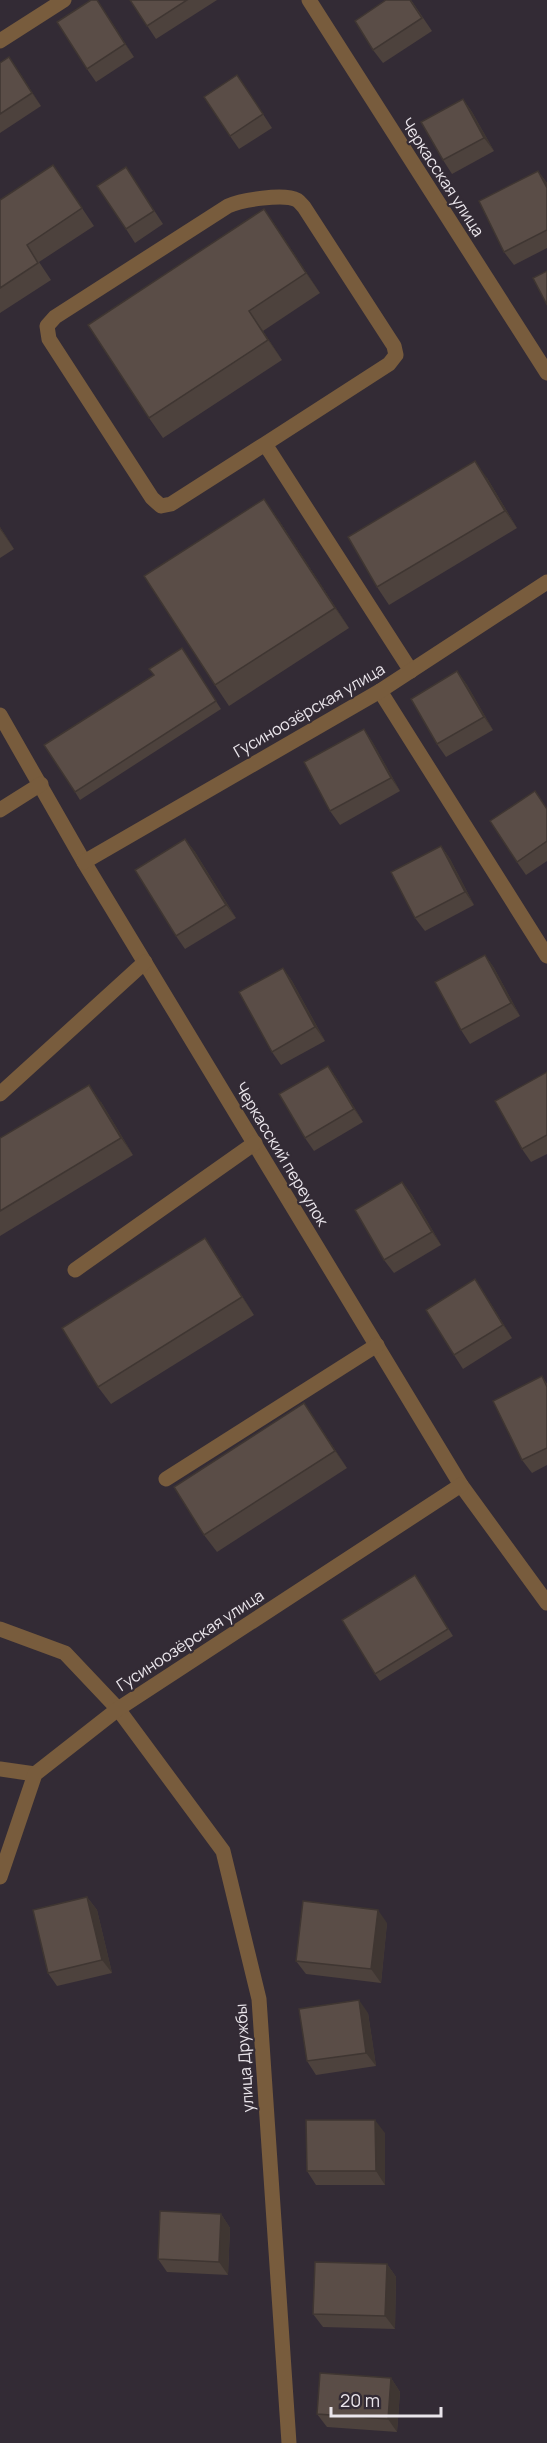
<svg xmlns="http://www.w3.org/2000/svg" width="547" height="2443" font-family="Manrope,sans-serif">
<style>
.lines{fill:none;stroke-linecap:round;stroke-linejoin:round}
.lane{stroke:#785c3d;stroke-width:15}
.street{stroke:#785c3d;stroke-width:15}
.wall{fill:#4d423d}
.shaded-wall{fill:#3f3632}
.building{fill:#5a4d47;stroke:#3f3632;stroke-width:1.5}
.labels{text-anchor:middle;stroke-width:4.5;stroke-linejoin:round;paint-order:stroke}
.street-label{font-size:16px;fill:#eae5eb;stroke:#332b35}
</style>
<rect width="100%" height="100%" fill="#332b35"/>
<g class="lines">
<g class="lane">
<path d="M265,444L171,504L161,506L152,498L49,339L47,326L55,317L228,206C241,200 284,193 297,200C300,202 302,205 304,207L394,346L396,355L389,364L265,444L411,671"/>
<polyline points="0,1769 35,1774"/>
</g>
<g class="street">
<polyline points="309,0 547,373"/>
<polyline points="0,41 64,0"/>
<polyline points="380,691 547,956"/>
<polyline points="0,715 84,862 461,1485 547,1603"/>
<polyline points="0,810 41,784"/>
<polyline points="84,862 380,691 547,582"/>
<polyline points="0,1094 145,962"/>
<polyline points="75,1270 255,1143"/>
<polyline points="166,1479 377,1345"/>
<polyline points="0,1629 65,1653 118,1709 223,1851 259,1999 289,2443"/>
<polyline points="0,1877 35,1774 118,1709 461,1485"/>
</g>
</g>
<g class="wall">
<polygon points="97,0 134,57 96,82 87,69"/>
<polygon points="130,0 217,0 156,39"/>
<polygon points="411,0 432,31 383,63 373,50"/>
<polygon points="9,57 41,106 0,133 0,63"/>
<polygon points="246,88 272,128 239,149 230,136"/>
<polygon points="463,99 472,112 494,151 452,174 443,160"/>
<polygon points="53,165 94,226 39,262 51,280 0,313 0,200"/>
<polygon points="538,171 547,183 547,248 514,265 504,252"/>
<polygon points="135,181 163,224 135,243 126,229"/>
<polygon points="264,209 320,293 263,331 282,360 163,438 149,418"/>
<polygon points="487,478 517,528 389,605 377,587"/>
<polygon points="278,519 349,628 229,706 215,685"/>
<polygon points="0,527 14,549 0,558"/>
<polygon points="182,648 221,709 80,800 75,792 154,675"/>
<polygon points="457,671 467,685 493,730 446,757 437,744"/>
<polygon points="364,729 373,743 400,791 340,825 330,811"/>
<polygon points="547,808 547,861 526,875 517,862"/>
<polygon points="185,839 195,852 236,918 185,949 176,936"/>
<polygon points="441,846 450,859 474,905 425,931 415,918"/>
<polygon points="485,955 494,968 520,1016 470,1044 461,1030"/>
<polygon points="283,968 292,981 325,1041 281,1065 272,1052"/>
<polygon points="328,1066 337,1079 363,1122 314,1151 305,1138"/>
<polygon points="547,1072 547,1154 531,1162 522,1149"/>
<polygon points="101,1102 133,1155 0,1236 0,1138"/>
<polygon points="402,1182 412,1195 441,1245 394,1273 384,1260"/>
<polygon points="205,1238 217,1256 254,1315 111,1404 98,1387"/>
<polygon points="484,1293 512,1338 463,1369 454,1355"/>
<polygon points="542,1376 547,1384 547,1465 532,1473 522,1460"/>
<polygon points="316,1421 347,1468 217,1552 204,1535"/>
<polygon points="415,1575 453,1636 380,1681 375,1674"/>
<polygon points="87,1897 97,1910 112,1973 57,1986 48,1973"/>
<polygon points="387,1923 381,1983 306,1974 296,1961"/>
<polygon points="368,2013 376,2066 316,2075 307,2061"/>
<polygon points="385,2133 385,2185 316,2185 307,2171"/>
<polygon points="221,2214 230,2228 228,2275 167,2272 158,2259"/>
<polygon points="387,2264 396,2277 395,2329 323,2327 313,2314"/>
<polygon points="391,2378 400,2392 397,2432 327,2427 317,2414"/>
</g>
<g class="shaded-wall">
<polygon points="97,0 104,10 134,57 125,44"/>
<polygon points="9,57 18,70 41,106 32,93"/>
<polygon points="463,99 472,112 494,151 484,138"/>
<polygon points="538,171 547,183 547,188"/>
<polygon points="264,209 278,229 320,293 306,273"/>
<polygon points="249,311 263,331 282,360 268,340"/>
<polygon points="475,461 487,478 517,528 505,511"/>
<polygon points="264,499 278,519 349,628 335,608"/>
<polygon points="0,527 14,549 0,529"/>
<polygon points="457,671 467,685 493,730 484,717"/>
<polygon points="364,729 373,743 400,791 391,778"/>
<polygon points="185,839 195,852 236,918 226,905"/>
<polygon points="441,846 450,859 474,905 465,892"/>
<polygon points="485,955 494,968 520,1016 511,1003"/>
<polygon points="283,968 292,981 325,1041 315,1027"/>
<polygon points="328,1066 337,1079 363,1122 354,1109"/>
<polygon points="89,1085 101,1102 133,1155 121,1138"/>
<polygon points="402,1182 412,1195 441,1245 432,1232"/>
<polygon points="205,1238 217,1256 254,1315 242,1297"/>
<polygon points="475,1279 484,1293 512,1338 503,1325"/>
<polygon points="304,1403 316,1421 347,1468 335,1451"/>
<polygon points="87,1897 97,1910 112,1973 102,1960"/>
<polygon points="378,1910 387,1923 381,1983 371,1969"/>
<polygon points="359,2000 368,2013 376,2066 366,2053"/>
<polygon points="375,2120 385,2133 385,2185 376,2171"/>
<polygon points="221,2214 230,2228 228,2275 219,2262"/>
<polygon points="387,2264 396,2277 395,2329 385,2316"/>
<polygon points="391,2378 400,2392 397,2432 388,2419"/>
</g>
<g class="building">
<polygon points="91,0 97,0 125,44 87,69 57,22"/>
<polygon points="130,0 187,0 147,26"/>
<polygon points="386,0 410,0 422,18 373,50 355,21"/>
<polygon points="9,57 32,93 0,114 0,63"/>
<polygon points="237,75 263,114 230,136 204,97"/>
<polygon points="463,99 484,138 443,160 421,122"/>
<polygon points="53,165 82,208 27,245 38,263 0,288 0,200"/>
<polygon points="126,167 154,211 126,229 97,186"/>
<polygon points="538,171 547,188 547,230 504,252 479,201"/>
<polygon points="264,209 306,273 249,311 268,340 149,418 88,325"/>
<polygon points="547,271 547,305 533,278"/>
<polygon points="475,461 505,511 377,587 348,537"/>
<polygon points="264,499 335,608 215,685 144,576"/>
<polygon points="182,648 216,701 75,792 44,745 154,675 149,669"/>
<polygon points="457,671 484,717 437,744 411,699"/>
<polygon points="364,729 391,778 330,811 304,762"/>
<polygon points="535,791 547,809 547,841 517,862 490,821"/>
<polygon points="185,839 226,905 176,936 135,870"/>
<polygon points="441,846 465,892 415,918 391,872"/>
<polygon points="485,955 511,1003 461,1030 435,982"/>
<polygon points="283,968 315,1027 272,1052 239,992"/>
<polygon points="328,1066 354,1109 305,1138 279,1094"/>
<polygon points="547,1072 547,1135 522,1149 495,1101"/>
<polygon points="89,1085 121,1138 0,1211 0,1138"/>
<polygon points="402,1182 432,1232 384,1260 355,1210"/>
<polygon points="205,1238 242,1297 98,1387 62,1328"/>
<polygon points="475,1279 503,1325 454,1355 426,1310"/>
<polygon points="542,1376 547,1387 547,1448 522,1460 493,1401"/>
<polygon points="304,1403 335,1451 204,1535 174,1487"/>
<polygon points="415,1575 448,1629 375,1674 342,1620"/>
<polygon points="87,1897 102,1960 48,1973 33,1910"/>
<polygon points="303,1901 378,1910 371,1969 296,1961"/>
<polygon points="359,2000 366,2053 307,2061 299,2009"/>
<polygon points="306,2120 375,2120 376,2171 307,2171"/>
<polygon points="160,2211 221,2214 219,2262 158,2259"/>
<polygon points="315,2262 387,2264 385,2316 313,2314"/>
<polygon points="320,2373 391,2378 388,2419 317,2414"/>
</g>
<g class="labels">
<g class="street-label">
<text transform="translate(443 177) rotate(57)" y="6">Черкасская улица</text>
<text transform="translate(309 710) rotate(-30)" y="6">Гусиноозёрская улица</text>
<text transform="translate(282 1154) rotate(59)" y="6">Черкасский переулок</text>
<text transform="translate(190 1640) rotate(-33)" y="6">Гусиноозёрская улица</text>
<text transform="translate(244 2058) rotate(-94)" y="6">улица Дружбы</text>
</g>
</g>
<path d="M331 2407v9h110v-9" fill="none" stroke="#eae5eb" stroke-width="3"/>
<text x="340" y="2407" font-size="18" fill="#eae5eb" stroke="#332b35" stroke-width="4.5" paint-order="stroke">20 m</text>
</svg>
